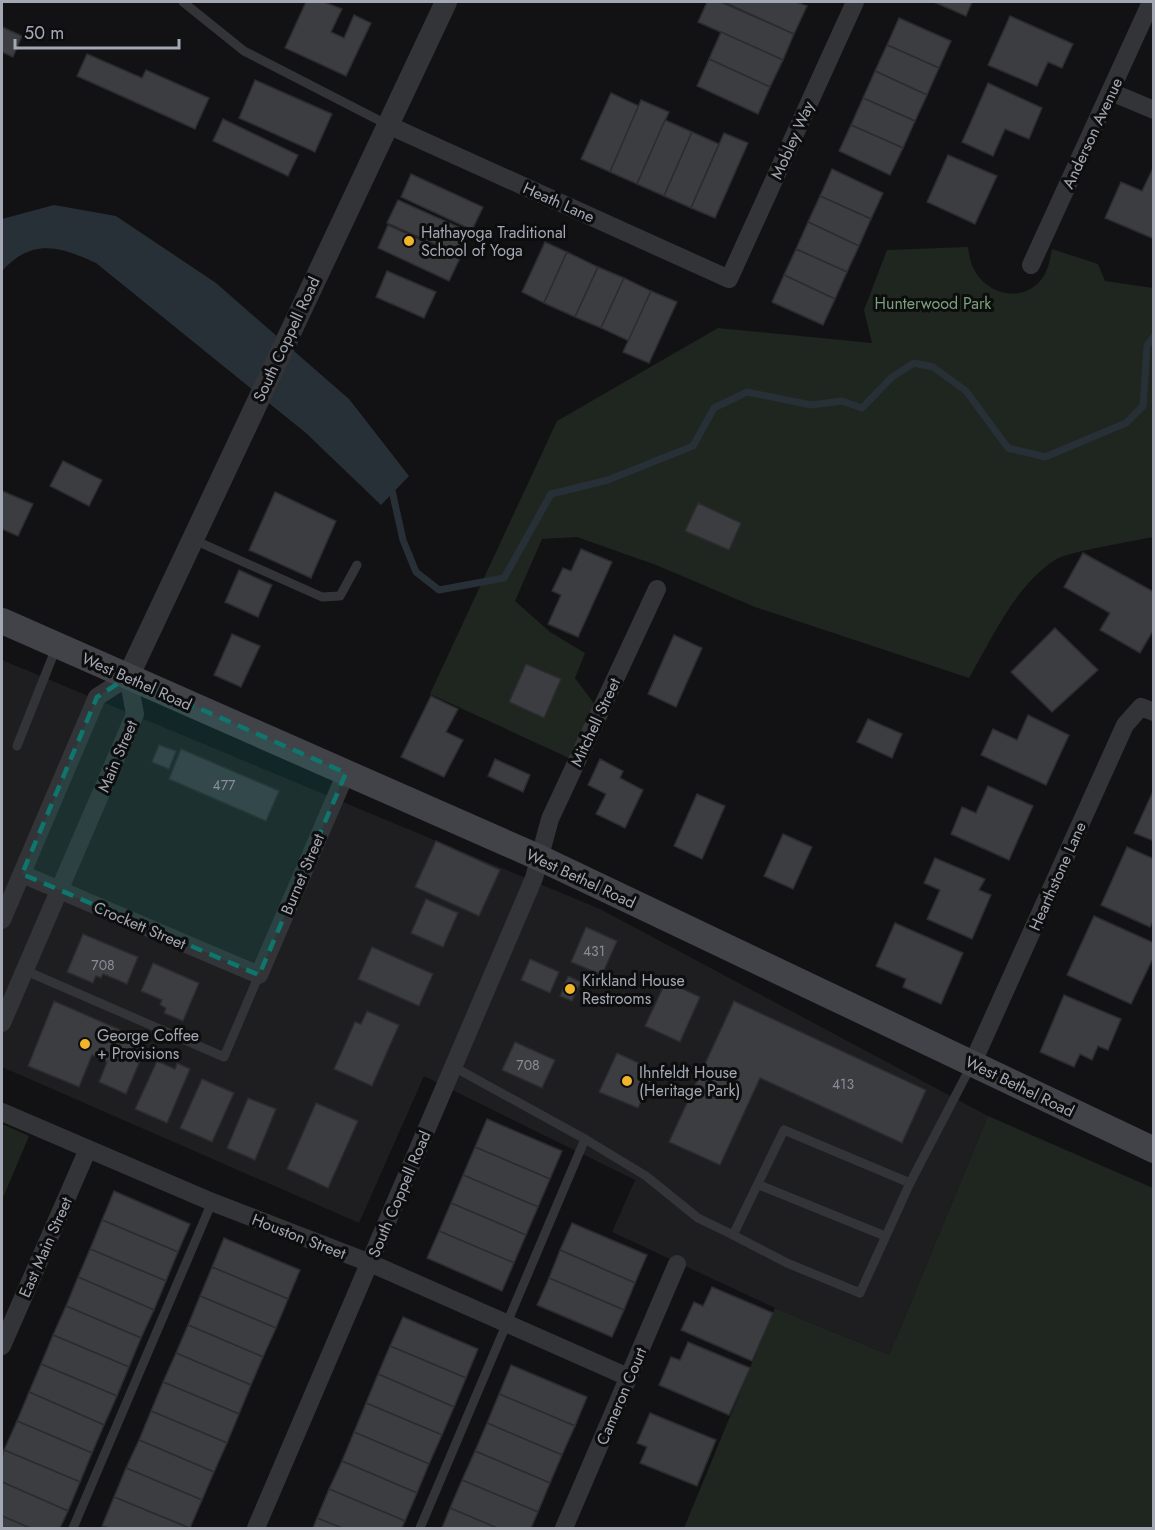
<svg xmlns="http://www.w3.org/2000/svg" width="1155" height="1530" font-family="Jost,sans-serif">
<style>
.built{fill:#1e1e20}
.green{fill:#1e261f}
.water{fill:#283037}
.lines{fill:none;stroke-linecap:round;stroke-linejoin:round}
.stream{stroke:#283037;stroke-width:7}
.building{fill:#3c3d41;stroke:#2c2c30;stroke-width:1.5}
.service{stroke:#333438;stroke-width:9}
.minor{stroke:#333438;stroke-width:18}
.tertiary{stroke:#333438;stroke-width:22}
.secondary{stroke:#414348;stroke-width:26}
.marked{fill:#0f766e;fill-opacity:0.2;stroke:#0f766e;stroke-width:4.5;stroke-dasharray:12 8;stroke-linejoin:round}
.poi-dot{fill:#f2b42b;stroke:#0d0d0e;stroke-width:2}
.labels{text-anchor:middle;stroke-width:6;stroke-linejoin:round;paint-order:stroke}
.number-label{font-size:14px;fill:#898d97}
.street-label{font-size:16px;fill:#a3a8b4;stroke:#0d0d0e}
.poi-label{font-size:16px;fill:#a3a8b4;stroke:#0d0d0e;text-anchor:start}
.park-label{font-size:16px;fill:#7aa07d;stroke:#0d0d0e}
</style>
<rect width="100%" height="100%" fill="#121214"/>
<polygon class="built" points="2,660 600,909 988,1116 889,1355 775,1308 612,1232 635,1180 424,1076 359,1223 2,1067"/>
<g class="green">
<path d="M968,247C969,253 970,260 972,265C983,293 1020,305 1041,280C1048,272 1050,259 1052,249L1098,264L1105,281L1153,288V537C1135,541 1066,552 1055,560C1015,586 992,638 969,678L755,607L656,565L577,537L542,539L515,601L550,632L585,653L575,678L601,713L580,763L430,694L557,421L718,328L872,343L864,310L887,250Z"/>
<polygon points="988,1116 1153,1188 1153,1528 684,1528 775,1308 889,1355"/>
<polygon points="2,1124 29,1136 2,1200"/>
</g>
<path class="water" d="M54,205L116,216L216,283L349,399L409,476L381,505L306,433L96,263C59,246 32,238 2,271V219Z"/>
<g class="lines">
<polyline class="stream" points="391,486 403,540 416,572 439,590 504,578 551,494 608,480 693,446 714,408 747,392 811,405 842,401 862,408 892,377 914,363 933,367 966,391 1008,448 1045,457 1126,423 1143,406 1147,346 1154,336"/>
</g>
<g class="building">
<polygon points="306,2 324,2 342,9 331,32 344,38 354,15 371,23 346,76 285,48"/>
<polygon points="707,2 721,2 794,34 783,60 698,22"/>
<polygon points="726,2 796,2 807,6 794,34 726,3"/>
<polygon points="934,2 972,2 966,16"/>
<polygon points="1010,16 1073,44 1062,68 1048,62 1037,86 988,65"/>
<polygon points="899,18 951,41 939,68 887,45"/>
<polygon points="2,27 22,36 13,57 2,52"/>
<polygon points="721,32 783,60 770,87 709,59"/>
<polygon points="887,45 939,68 927,95 875,71"/>
<polygon points="87,54 142,78 146,70 209,98 195,129 77,76"/>
<polygon points="709,59 770,87 758,114 697,86"/>
<polygon points="875,71 927,95 915,121 863,98"/>
<polygon points="255,80 332,114 315,152 239,118"/>
<polygon points="988,83 1042,108 1029,139 1005,129 993,156 962,142"/>
<polygon points="611,93 639,106 610,172 581,159"/>
<polygon points="863,98 915,121 903,148 851,125"/>
<polygon points="641,100 669,112 637,184 610,172"/>
<polygon points="223,119 298,155 288,176 213,141"/>
<polygon points="665,120 692,132 664,196 637,184"/>
<polygon points="851,125 903,148 890,175 839,151"/>
<polygon points="692,132 719,144 691,208 664,196"/>
<polygon points="724,133 748,143 715,218 691,208"/>
<polygon points="948,155 997,176 975,224 927,202"/>
<polygon points="1154,166 1154,234 1152,238 1105,218 1121,182 1142,191"/>
<polygon points="832,169 883,193 871,219 820,196"/>
<polygon points="411,174 483,207 472,230 401,197"/>
<polygon points="820,196 871,219 859,246 808,222"/>
<polygon points="398,200 470,232 459,255 387,223"/>
<polygon points="808,222 859,246 847,272 796,249"/>
<polygon points="388,225 460,258 449,281 378,248"/>
<polygon points="545,242 567,252 544,303 522,292"/>
<polygon points="796,249 847,272 835,299 784,275"/>
<polygon points="567,252 598,267 575,317 544,303"/>
<polygon points="598,267 624,278 601,328 575,317"/>
<polygon points="387,271 436,292 424,318 376,297"/>
<polygon points="784,275 835,299 823,325 772,302"/>
<polygon points="624,278 651,291 629,341 601,328"/>
<polygon points="651,291 677,302 649,363 623,352"/>
<polygon points="63,461 102,480 89,506 50,486"/>
<polygon points="2,491 33,504 18,536 2,529"/>
<polygon points="275,492 336,521 311,578 249,550"/>
<polygon points="698,503 741,523 729,550 685,531"/>
<polygon points="581,549 612,562 578,637 548,624 561,595 552,591 563,568 571,571"/>
<polygon points="1083,553 1154,592 1154,629 1140,653 1100,630 1110,613 1064,587"/>
<polygon points="239,570 272,585 258,617 225,602"/>
<polygon points="1055,628 1098,670 1052,712 1011,672"/>
<polygon points="232,634 260,646 241,687 214,675"/>
<polygon points="674,635 702,648 676,707 648,694"/>
<polygon points="526,664 561,679 544,718 509,702"/>
<polygon points="431,696 458,709 446,732 463,740 444,777 401,757"/>
<polygon points="1028,715 1069,735 1046,785 981,755 993,729 1017,740"/>
<polygon points="868,719 902,734 892,758 857,742"/>
<polygon points="159,745 176,751 169,769 152,762"/>
<polygon points="181,749 279,791 266,821 169,779"/>
<polygon points="495,759 530,775 523,792 488,776"/>
<polygon points="600,759 623,771 620,778 643,790 625,828 596,814 606,794 588,785"/>
<polygon points="988,786 1033,806 1009,860 951,834 962,807 976,813"/>
<polygon points="1154,789 1154,841 1134,833"/>
<polygon points="697,794 725,806 702,859 674,846"/>
<polygon points="783,834 812,847 793,889 764,876"/>
<polygon points="436,841 500,870 479,916 415,887"/>
<polygon points="1127,847 1154,859 1154,919 1150,927 1101,905"/>
<polygon points="935,858 985,879 979,890 991,895 972,939 927,919 940,890 924,883"/>
<polygon points="426,899 458,913 443,947 411,933"/>
<polygon points="1094,916 1154,943 1154,956 1131,1004 1067,975"/>
<polygon points="895,923 963,953 941,1004 903,987 906,979 876,966"/>
<polygon points="586,927 617,941 602,975 571,962"/>
<polygon points="83,934 138,957 127,984 103,974 101,978 96,976 93,983 67,972"/>
<polygon points="372,947 433,974 419,1006 358,979"/>
<polygon points="530,959 559,972 550,993 521,980"/>
<polygon points="153,963 199,983 183,1021 164,1013 166,1008 160,1005 162,1000 141,991"/>
<polygon points="568,976 581,982 572,1001 560,996"/>
<polygon points="666,981 700,997 680,1042 645,1026"/>
<polygon points="1064,995 1121,1019 1108,1050 1098,1046 1092,1060 1080,1054 1074,1067 1040,1052"/>
<polygon points="54,1001 125,1032 122,1039 145,1049 126,1094 99,1082 107,1062 92,1055 79,1087 28,1066"/>
<polygon points="734,1001 926,1090 902,1143 760,1078 720,1165 669,1142"/>
<polygon points="367,1011 399,1025 372,1086 334,1069 355,1022 361,1024"/>
<polygon points="515,1042 555,1060 542,1088 502,1070"/>
<polygon points="617,1053 656,1071 638,1108 599,1092"/>
<polygon points="157,1061 175,1069 177,1063 190,1069 167,1123 135,1109"/>
<polygon points="202,1079 234,1093 212,1142 180,1128"/>
<polygon points="248,1098 276,1109 255,1160 227,1148"/>
<polygon points="316,1103 358,1121 328,1188 287,1169"/>
<polygon points="487,1119 562,1151 550,1179 475,1147"/>
<polygon points="475,1147 550,1179 538,1207 463,1175"/>
<polygon points="463,1175 538,1207 526,1235 451,1203"/>
<polygon points="114,1191 190,1224 178,1252 102,1220"/>
<polygon points="451,1203 526,1235 514,1263 439,1231"/>
<polygon points="102,1220 178,1252 166,1281 90,1249"/>
<polygon points="572,1223 647,1255 635,1283 560,1250"/>
<polygon points="439,1231 514,1263 502,1291 427,1258"/>
<polygon points="224,1238 300,1270 288,1299 212,1267"/>
<polygon points="90,1249 166,1281 154,1310 78,1277"/>
<polygon points="560,1250 635,1283 624,1310 549,1278"/>
<polygon points="212,1267 288,1299 276,1328 200,1296"/>
<polygon points="78,1277 154,1310 141,1338 66,1306"/>
<polygon points="549,1278 624,1310 612,1337 537,1305"/>
<polygon points="712,1287 773,1313 752,1361 681,1330 694,1302 703,1306"/>
<polygon points="200,1296 276,1328 263,1357 188,1325"/>
<polygon points="66,1306 141,1338 129,1367 53,1335"/>
<polygon points="403,1317 478,1349 466,1378 390,1346"/>
<polygon points="188,1325 263,1357 251,1385 176,1353"/>
<polygon points="53,1335 129,1367 117,1396 41,1364"/>
<polygon points="688,1342 750,1368 729,1415 659,1385 671,1357 680,1360"/>
<polygon points="390,1346 466,1378 454,1407 378,1374"/>
<polygon points="176,1353 251,1385 239,1414 163,1382"/>
<polygon points="41,1364 117,1396 104,1425 29,1392"/>
<polygon points="511,1365 587,1397 575,1426 499,1394"/>
<polygon points="378,1374 454,1407 442,1435 366,1403"/>
<polygon points="163,1382 239,1414 227,1443 151,1411"/>
<polygon points="29,1392 104,1425 92,1453 17,1421"/>
<polygon points="499,1394 575,1426 562,1455 487,1423"/>
<polygon points="366,1403 442,1435 429,1464 354,1432"/>
<polygon points="151,1411 227,1443 214,1472 139,1440"/>
<polygon points="650,1413 716,1440 697,1486 640,1463 647,1447 637,1443"/>
<polygon points="17,1421 92,1453 80,1482 4,1450"/>
<polygon points="487,1423 562,1455 550,1483 475,1451"/>
<polygon points="354,1432 429,1464 417,1493 342,1461"/>
<polygon points="139,1440 214,1472 202,1500 126,1468"/>
<polygon points="4,1450 80,1482 68,1511 2,1482 2,1457"/>
<polygon points="475,1451 550,1483 538,1512 462,1480"/>
<polygon points="342,1461 417,1493 405,1521 329,1489"/>
<polygon points="126,1468 202,1500 190,1528 114,1497"/>
<polygon points="462,1480 538,1512 531,1528 497,1528 450,1508"/>
<polygon points="2,1482 68,1511 60,1528 30,1528 2,1516"/>
<polygon points="329,1489 405,1521 402,1528 342,1528 317,1518"/>
<polygon points="114,1497 189,1528 109,1528 102,1526"/>
<polygon points="450,1508 497,1528 442,1528"/>
<polygon points="2,1516 30,1528 2,1528"/>
<polygon points="317,1518 342,1528 313,1528"/>
</g>
<g class="lines">
<g class="service">
<polyline points="183,2 244,51 388,125"/>
<polyline points="192,539 322,597 340,596 357,565"/>
<polyline points="17,746 56,648"/>
<polyline points="24,970 224,1057 259,975"/>
<polyline points="454,1067 585,1139 646,1176 698,1218 733,1235 784,1130 910,1183 972,1064"/>
<polyline points="759,1185 885,1236"/>
<polyline points="733,1235 787,1263 860,1293 910,1183"/>
<polyline points="73,1528 212,1202"/>
<polyline points="420,1528 585,1139"/>
</g>
<g class="minor">
<polyline points="1111,92 1154,110"/>
<polyline points="388,125 729,279 855,2"/>
<polyline points="1031,265 1151,2"/>
<polyline points="22,874 259,975 346,773"/>
<polyline points="2,920 97,697 128,677 135,714 2,1023"/>
<polyline points="973,1062 1125,725 1141,707 1154,712"/>
<polyline points="2,1112 212,1202 370,1263 628,1377"/>
<polyline points="2,1346 88,1149"/>
<polyline points="256,1528 534,878 550,819 657,589"/>
<polyline points="564,1528 677,1264"/>
</g>
<polyline class="tertiary" points="128,677 446,2"/>
<polyline class="secondary" points="2,621 540,858 1154,1150"/>
</g>
<path class="marked" d="M128,677L346,773L259,975L22,874L97,697Z"/>
<g class="poi-dot">
<circle cx="409" cy="241" r="6"/>
<circle cx="570" cy="989" r="6"/>
<circle cx="85" cy="1044" r="6"/>
<circle cx="627" cy="1081" r="6"/>
</g>
<g class="labels">
<g class="number-label">
<text x="224" y="790">477</text>
<text x="594" y="956">431</text>
<text x="103" y="970">708</text>
<text x="528" y="1070">708</text>
<text x="843" y="1089">413</text>
</g>
<g class="street-label">
<text transform="translate(1092 133) rotate(-65)" y="6">Anderson Avenue</text>
<text transform="translate(792 140) rotate(-66)" y="6">Mobley Way</text>
<text transform="translate(559 202) rotate(24)" y="6">Heath Lane</text>
<text transform="translate(286 339) rotate(-65)" y="6">South Coppell Road</text>
<text transform="translate(137 681) rotate(24)" y="6">West Bethel Road</text>
<text transform="translate(595 722) rotate(-65)" y="6">Mitchell Street</text>
<text transform="translate(117 756) rotate(-67)" y="6">Main Street</text>
<text transform="translate(302 874) rotate(-67)" y="6">Burnet Street</text>
<text transform="translate(1057 876) rotate(-66)" y="6">Hearthstone Lane</text>
<text transform="translate(581 878) rotate(25)" y="6">West Bethel Road</text>
<text transform="translate(140 925) rotate(23)" y="6">Crockett Street</text>
<text transform="translate(1020 1086) rotate(26)" y="6">West Bethel Road</text>
<text transform="translate(399 1194) rotate(-67)" y="6">South Coppell Road</text>
<text transform="translate(299 1236) rotate(21)" y="6">Houston Street</text>
<text transform="translate(45 1247) rotate(-66)" y="6">East Main Street</text>
<text transform="translate(621 1396) rotate(-67)" y="6">Cameron Court</text>
</g>
<g class="poi-label">
<text x="421" y="238">Hathayoga Traditional<tspan x="421" dy="18">School of Yoga</tspan></text>
<text x="582" y="986">Kirkland House<tspan x="582" dy="18">Restrooms</tspan></text>
<text x="97" y="1041">George Coffee<tspan x="97" dy="18">+ Provisions</tspan></text>
<text x="639" y="1078">Ihnfeldt House<tspan x="639" dy="18">(Heritage Park)</tspan></text>
</g>
<g class="park-label">
<text x="933" y="309">Hunterwood Park</text>
</g>
</g>
<rect width="1155" height="1530" fill="none" stroke="#a3a8b4" stroke-width="6"/>
<path d="M15 39v9h164v-9" fill="none" stroke="#a3a8b4" stroke-width="3"/>
<text x="24" y="39" font-size="18" fill="#a3a8b4" stroke="#0d0d0e" stroke-width="4.5" paint-order="stroke">50 m</text>
</svg>
